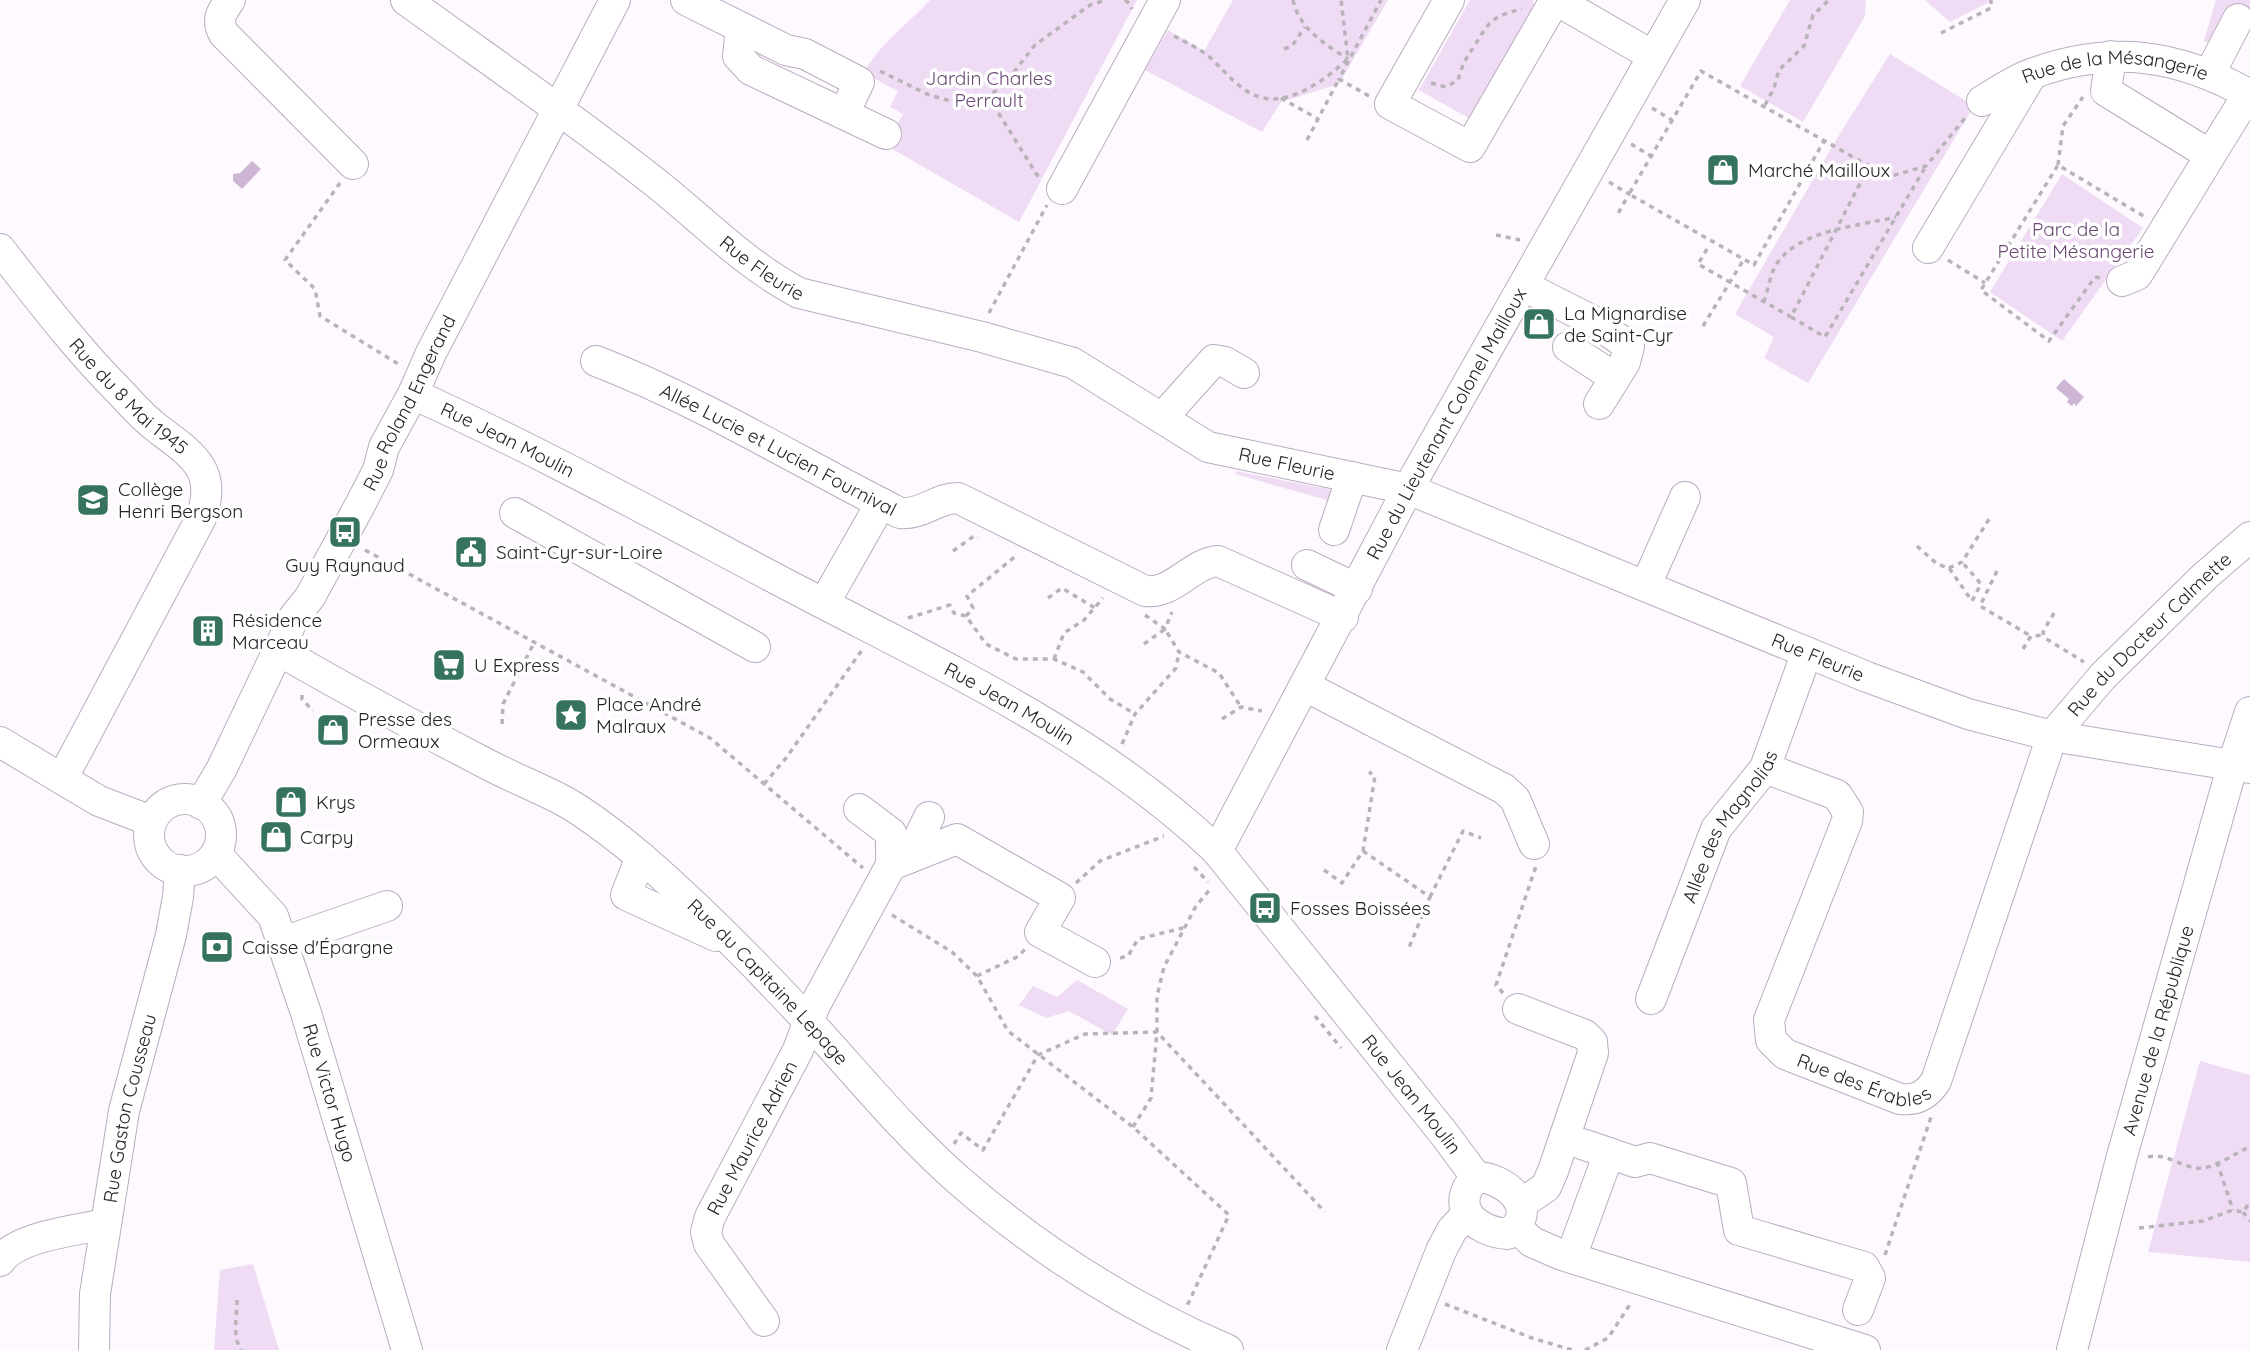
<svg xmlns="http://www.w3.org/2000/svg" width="2250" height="1350" font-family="Quicksand,sans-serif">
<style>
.green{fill:#efdbf4}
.water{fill:#cdb6d3}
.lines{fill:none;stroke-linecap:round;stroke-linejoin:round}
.minor-casing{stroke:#bbacbf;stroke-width:32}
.path{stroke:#b7b3b9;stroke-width:3.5;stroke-dasharray:5 5;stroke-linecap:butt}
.minor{stroke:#fff;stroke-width:30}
.labels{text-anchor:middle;stroke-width:7;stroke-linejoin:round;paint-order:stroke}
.park-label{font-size:19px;fill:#6a4872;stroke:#fff}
.street-label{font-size:19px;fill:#272129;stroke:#fff}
.poi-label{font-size:19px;fill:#272129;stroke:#fff;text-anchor:start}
</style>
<rect width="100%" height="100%" fill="#fdf9fe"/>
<g class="green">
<path d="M930,0H1137L1019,222L887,146L903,114L890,107L898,91L864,73C878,45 908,24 930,0Z"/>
<polygon points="1233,0 1388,0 1339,84 1281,102 1262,132 1145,70 1168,30 1204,51"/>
<polygon points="1470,0 1533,0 1535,10 1472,120 1419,90"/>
<polygon points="1790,0 1866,0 1865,16 1803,122 1740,86"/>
<polygon points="1925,0 1993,0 1950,22"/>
<polygon points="2216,0 2250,0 2250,30 2237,55 2204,41"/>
<polygon points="1890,54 1974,106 1808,383 1764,358 1774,337 1735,314 1836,140"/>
<polygon points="2062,174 2143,228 2062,341 1990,292"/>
<polygon points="1236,471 1332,490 1330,501 1235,474"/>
<polygon points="1077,980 1128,1009 1112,1035 1069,1011 1046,1018 1019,1005 1033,986 1057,997"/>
<polygon points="2200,1061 2250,1075 2250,1262 2148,1252"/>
<polygon points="253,1264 279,1350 214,1350 220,1270"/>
</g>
<g class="water">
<polygon points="252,161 261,169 242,189 233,181 233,174 240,173"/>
<polygon points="2064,379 2084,397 2076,406 2074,403 2072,406 2067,402 2069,399 2056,388"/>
</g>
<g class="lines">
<defs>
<g id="minor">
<path d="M230,0C221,13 216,20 224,34L353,164"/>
<path id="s1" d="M406,0C486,58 569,115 647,176C698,215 742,263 799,293L982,337L1073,363L1208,447L1408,489L1867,677L1968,714L2052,736L2250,768"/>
<polyline points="686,0 786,50 805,54 859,82 844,114"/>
<polyline points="1449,0 1390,104 1470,147 1555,0"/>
<polyline points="1556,0 1653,56"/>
<polyline points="741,28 738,56 751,70 886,134"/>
<polyline points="2111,56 2106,91 2210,155"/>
<polyline points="2210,73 2238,19"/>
<path id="s2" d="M1982,101C1999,91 2015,79 2034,73C2113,45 2178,54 2250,95"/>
<polyline points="1062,189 1165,0"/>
<polyline points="1928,248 2032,74"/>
<path id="s3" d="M0,249C39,299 77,349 121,393C131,404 141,415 152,424C167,437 189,449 200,467C210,483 207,501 201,518L62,779"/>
<polyline points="2122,281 2137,275 2248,94"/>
<polyline points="1524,286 1593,321 1629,346 1625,362 1599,404"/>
<polyline points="1568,347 1615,378"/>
<path id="s4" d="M596,361C702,402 799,462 900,513C922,515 937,498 958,498L1145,591C1173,595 1191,563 1218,561L1343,617"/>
<path id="s5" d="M413,394C546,454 675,526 805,594C948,669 1099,738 1217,851L1445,1135L1476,1177"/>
<polyline points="1162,418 1214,360 1225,362 1244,373"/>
<polyline points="515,513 755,647"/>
<polyline points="1334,530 1352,477"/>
<polyline points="1307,565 1357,589"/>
<polyline points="1646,585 1685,497"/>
<polyline points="830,593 881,503"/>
<path id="s6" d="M278,650C345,689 414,726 483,762C509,776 537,787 564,801C592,817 617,837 641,857C700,908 755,964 808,1021C857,1074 902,1130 956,1178C1038,1250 1128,1307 1228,1350"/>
<polyline points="1305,686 1504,789 1515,799 1534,844"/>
<polyline points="0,742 99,801 151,821"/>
<path id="s7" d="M1765,768L1837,795L1848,812L1847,821L1769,1020L1771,1040L1785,1054L1900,1099C1916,1101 1927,1095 1936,1081L2052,736L2103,676L2204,577L2250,537"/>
<circle cx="185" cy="835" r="36"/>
<path id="s8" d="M201,804L222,768L294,617L310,597L360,505L378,470L384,447L413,394L431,353L615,0"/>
<polyline points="859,809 891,833 891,865"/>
<path id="s9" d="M1217,851L1408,489L1685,0"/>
<path id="s10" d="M216,854L273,916L306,1013L407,1350"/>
<polyline points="641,857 626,895 716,936"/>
<polyline points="909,858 929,817"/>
<polyline points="283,942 387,906"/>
<path id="s11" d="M1651,999L1716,829L1765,768L1807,652"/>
<polyline points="1518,1009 1585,1035 1592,1042 1593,1053 1553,1171 1546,1187 1521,1204"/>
<polyline points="1582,1144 1635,1162 1650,1158 1731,1183 1739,1230 1864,1267 1870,1278 1858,1310"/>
<path d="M1476,1177C1506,1177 1542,1210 1508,1234C1475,1232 1448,1206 1476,1177Z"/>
<polyline points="1517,1228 1532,1242 1562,1255 1865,1350"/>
<polyline points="1571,1257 1609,1153"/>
<path d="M0,1261C17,1236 75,1231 104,1224"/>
<path id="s12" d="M764,1321L709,1244L706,1232L710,1217L798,1050L815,1005L891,865L957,839L1060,898L1040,932L1095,962"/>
<path id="s13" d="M94,1350L95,1294L124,1111L171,935L178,897L180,870"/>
<polyline points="1402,1350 1441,1251 1452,1230 1467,1214"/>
<path id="s14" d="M2072,1350L2122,1156L2233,764L2250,712"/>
</g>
</defs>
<use href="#minor" class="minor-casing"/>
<g class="path">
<polyline points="1125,0 1130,4 1132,9"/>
<path d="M1293,0C1299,29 1325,44 1348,59"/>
<polyline points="1941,33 1991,8 1991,0"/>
<path d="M1174,36C1185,42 1197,47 1207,55C1222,67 1234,85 1252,94C1285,111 1325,80 1348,59L1341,0"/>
<polyline points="1284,49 1292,46 1305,27"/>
<polyline points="880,71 929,95 947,100 988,96 1003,86 1035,45 1090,5 1106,0"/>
<path d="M1431,83L1446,87L1458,80C1463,63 1465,60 1475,45C1490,20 1493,16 1522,9"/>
<polyline points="988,96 1037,175 1040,176"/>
<polyline points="1369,96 1339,79 1381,0"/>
<polyline points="1281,98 1318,119"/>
<polyline points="1765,105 1774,88 1779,70 1804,46 1813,15 1829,0"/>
<polyline points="1652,108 1672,120"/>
<polyline points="1825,139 1754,265 1629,194 1701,71 1869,166 1895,175 1926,166 1965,118"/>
<polyline points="1307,140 1339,79"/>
<polyline points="1631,144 1651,156"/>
<polyline points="2058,165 2063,126 2083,97"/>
<polyline points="1869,166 1791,317 1825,337 1926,166"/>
<polyline points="1609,182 1629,194 1616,217"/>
<polyline points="340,183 285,260 315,289 320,316 400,365"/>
<polyline points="1496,235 1520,240"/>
<polyline points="1707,249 1698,264 1791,317"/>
<polyline points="1948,260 1985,283"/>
<polyline points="2100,278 2095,277 2049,341 1981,290 2058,165 2145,217"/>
<path d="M1764,302C1768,290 1770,275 1776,265C1797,230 1859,226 1896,217"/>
<polyline points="989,313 1047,205"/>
<polyline points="1703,326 1744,259"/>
<polyline points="1917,546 1937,564 1949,568 1972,601 1981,584 1962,562"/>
<polyline points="365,550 710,738 863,868"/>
<polyline points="953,551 974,536 978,538"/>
<polyline points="1949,568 1962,562 1991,516"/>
<polyline points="1997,571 1980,606 2031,636"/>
<polyline points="1048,598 1062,588 1095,608"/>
<polyline points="2054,613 2043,632 2045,638 2084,662"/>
<polyline points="1145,615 1165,629 1172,612"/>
<polyline points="966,616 973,608 967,596 1017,555"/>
<polyline points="908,618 950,605 954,613 966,616 986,644 1016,659 1054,659 1083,672 1110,699 1135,714"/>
<polyline points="1144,644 1165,629 1179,652 1219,673 1241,707"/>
<polyline points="2023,649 2031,636 2044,635"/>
<polyline points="1054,659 1064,633 1084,620 1103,598"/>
<polyline points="302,695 302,699 313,711"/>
<polyline points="1222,719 1241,707 1262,711"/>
<polyline points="502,724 503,704 535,641"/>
<polyline points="1122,744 1135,714 1176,668 1179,652"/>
<polyline points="764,784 786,758 862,650"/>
<polyline points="1363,851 1430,897 1408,950"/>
<polyline points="1194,867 1208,882"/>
<polyline points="1324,870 1342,883 1363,851 1375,776 1369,772"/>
<polyline points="1076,883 1100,861 1164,836"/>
<polyline points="1430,897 1463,831 1481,838"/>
<polyline points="892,915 952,952 977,976 1008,1031 1133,1127 1229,1215 1187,1306"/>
<polyline points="1120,958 1128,956 1138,939 1183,928"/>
<polyline points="977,976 1019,956 1026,948"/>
<polyline points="1503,993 1496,985 1536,866"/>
<polyline points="1315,1016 1341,1048"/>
<polyline points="1133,1127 1151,1098 1157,1032 1157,996 1164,967 1196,906 1212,887"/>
<polyline points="954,1144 961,1133 983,1150 1038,1055 1085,1034 1157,1032 1325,1212"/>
<path d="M2148,1157C2167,1152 2184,1170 2203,1168C2217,1166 2233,1155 2245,1149H2250"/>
<polyline points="2217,1162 2233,1210"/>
<polyline points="2243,1212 2250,1221"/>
<polyline points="2139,1228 2203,1221 2233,1210 2243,1212 2250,1202"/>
<polyline points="1885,1255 1931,1117"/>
<path d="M237,1300C237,1317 232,1335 241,1350"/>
<polyline points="1445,1304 1532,1338 1572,1350"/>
<polyline points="1585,1350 1608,1338 1631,1303"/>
</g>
<use href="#minor" class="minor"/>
</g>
<defs>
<symbol id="shop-square" viewBox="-11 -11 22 22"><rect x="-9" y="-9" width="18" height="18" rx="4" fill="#36735f" stroke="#fff"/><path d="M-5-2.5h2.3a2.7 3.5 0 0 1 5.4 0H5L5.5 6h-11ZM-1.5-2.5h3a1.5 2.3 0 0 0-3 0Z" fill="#fff"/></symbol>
<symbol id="school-square" viewBox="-11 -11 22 22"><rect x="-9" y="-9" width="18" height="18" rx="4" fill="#36735f" stroke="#fff"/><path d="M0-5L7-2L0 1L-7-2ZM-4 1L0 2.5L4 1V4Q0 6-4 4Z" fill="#fff"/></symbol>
<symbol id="bus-square" viewBox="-11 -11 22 22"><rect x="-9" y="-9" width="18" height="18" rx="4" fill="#36735f" stroke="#fff"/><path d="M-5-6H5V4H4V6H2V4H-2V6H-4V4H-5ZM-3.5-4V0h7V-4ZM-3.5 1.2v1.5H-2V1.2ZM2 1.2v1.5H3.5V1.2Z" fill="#fff"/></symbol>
<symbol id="civic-square" viewBox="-11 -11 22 22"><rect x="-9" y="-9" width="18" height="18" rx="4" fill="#36735f" stroke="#fff"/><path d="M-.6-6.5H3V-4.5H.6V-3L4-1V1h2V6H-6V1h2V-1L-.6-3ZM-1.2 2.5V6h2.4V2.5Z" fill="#fff"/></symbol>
<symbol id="building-square" viewBox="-11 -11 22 22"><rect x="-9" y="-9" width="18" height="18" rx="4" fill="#36735f" stroke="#fff"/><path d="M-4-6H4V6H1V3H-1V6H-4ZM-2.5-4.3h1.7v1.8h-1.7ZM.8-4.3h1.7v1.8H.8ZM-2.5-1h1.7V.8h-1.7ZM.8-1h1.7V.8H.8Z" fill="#fff"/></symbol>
<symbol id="supermarket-square" viewBox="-11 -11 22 22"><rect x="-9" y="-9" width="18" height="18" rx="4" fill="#36735f" stroke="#fff"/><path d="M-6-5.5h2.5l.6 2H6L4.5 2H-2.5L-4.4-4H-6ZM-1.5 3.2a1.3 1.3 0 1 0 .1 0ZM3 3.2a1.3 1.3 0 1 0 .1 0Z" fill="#fff"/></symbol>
<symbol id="sight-square" viewBox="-11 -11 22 22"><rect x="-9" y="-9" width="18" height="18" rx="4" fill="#36735f" stroke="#fff"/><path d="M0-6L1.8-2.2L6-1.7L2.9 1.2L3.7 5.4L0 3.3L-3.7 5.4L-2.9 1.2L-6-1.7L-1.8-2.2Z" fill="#fff"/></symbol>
<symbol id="bank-square" viewBox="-11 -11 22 22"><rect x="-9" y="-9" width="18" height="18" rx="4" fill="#36735f" stroke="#fff"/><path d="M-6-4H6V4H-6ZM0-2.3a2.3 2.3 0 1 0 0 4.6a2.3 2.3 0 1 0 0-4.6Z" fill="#fff"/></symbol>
</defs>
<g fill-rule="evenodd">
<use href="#shop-square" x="1704" y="151" width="38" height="38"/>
<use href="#shop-square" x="1520" y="305" width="38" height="38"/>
<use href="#school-square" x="74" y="481" width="38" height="38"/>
<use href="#bus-square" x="326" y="513" width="38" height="38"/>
<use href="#civic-square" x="452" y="533" width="38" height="38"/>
<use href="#building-square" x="189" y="612" width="38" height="38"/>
<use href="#supermarket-square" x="430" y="646" width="38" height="38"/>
<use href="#sight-square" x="552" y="696" width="38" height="38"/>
<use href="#shop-square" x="314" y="711" width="38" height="38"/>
<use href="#shop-square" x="272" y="783" width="38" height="38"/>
<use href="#shop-square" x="257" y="818" width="38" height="38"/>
<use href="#bus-square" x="1246" y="889" width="38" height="38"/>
<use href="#bank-square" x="198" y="928" width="38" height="38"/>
</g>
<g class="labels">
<g class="park-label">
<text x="989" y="85">Jardin Charles<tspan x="989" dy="22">Perrault</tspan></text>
<text x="2076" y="236">Parc de la<tspan x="2076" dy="22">Petite Mésangerie</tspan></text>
</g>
<g class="street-label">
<text dy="7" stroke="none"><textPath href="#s2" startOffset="142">Rue de la Mésangerie</textPath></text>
<text dy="7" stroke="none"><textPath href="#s1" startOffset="446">Rue Fleurie</textPath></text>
<text dy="7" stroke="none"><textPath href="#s3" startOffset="196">Rue du 8 Mai 1945</textPath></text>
<text dy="7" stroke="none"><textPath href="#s8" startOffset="453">Rue Roland Engerand</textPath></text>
<text dy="7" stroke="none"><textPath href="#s9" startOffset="485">Rue du Lieutenant Colonel Mailloux</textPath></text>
<text dy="7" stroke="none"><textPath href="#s5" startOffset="105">Rue Jean Moulin</textPath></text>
<text dy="7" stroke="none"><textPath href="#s4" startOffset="203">Allée Lucie et Lucien Fournival</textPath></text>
<text dy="7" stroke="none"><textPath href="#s1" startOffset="1013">Rue Fleurie</textPath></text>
<text dy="7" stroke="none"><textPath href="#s7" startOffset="1031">Rue du Docteur Calmette</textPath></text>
<text dy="7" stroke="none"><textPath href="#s1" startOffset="1580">Rue Fleurie</textPath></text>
<text dy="7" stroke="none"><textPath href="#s5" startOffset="672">Rue Jean Moulin</textPath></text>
<text dy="7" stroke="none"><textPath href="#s11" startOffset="191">Allée des Magnolias</textPath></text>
<text dy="7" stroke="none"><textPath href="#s6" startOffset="597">Rue du Capitaine Lepage</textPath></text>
<text dy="7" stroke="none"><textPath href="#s14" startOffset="331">Avenue de la République</textPath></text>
<text dy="7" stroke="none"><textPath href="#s7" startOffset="444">Rue des Érables</textPath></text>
<text dy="7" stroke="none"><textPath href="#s10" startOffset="270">Rue Victor Hugo</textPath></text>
<text dy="7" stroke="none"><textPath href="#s5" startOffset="1239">Rue Jean Moulin</textPath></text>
<text dy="7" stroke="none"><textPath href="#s13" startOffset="245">Rue Gaston Cousseau</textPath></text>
<text dy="7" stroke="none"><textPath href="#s12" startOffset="212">Rue Maurice Adrien</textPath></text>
</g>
<g class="poi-label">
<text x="1748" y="177">Marché Mailloux</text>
<text x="1564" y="320">La Mignardise<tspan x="1564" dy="22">de Saint-Cyr</tspan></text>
<text x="118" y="496">Collège<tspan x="118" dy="22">Henri Bergson</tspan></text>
<text x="496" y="559">Saint-Cyr-sur-Loire</text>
<text x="345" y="572" text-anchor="middle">Guy Raynaud</text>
<text x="232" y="627">Résidence<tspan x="232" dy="22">Marceau</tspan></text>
<text x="474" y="672">U Express</text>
<text x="596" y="711">Place André<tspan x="596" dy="22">Malraux</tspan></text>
<text x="358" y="726">Presse des<tspan x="358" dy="22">Ormeaux</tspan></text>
<text x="316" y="809">Krys</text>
<text x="300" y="844">Carpy</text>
<text x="1290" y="915">Fosses Boissées</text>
<text x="242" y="954">Caisse d'Épargne</text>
</g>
</g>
</svg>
